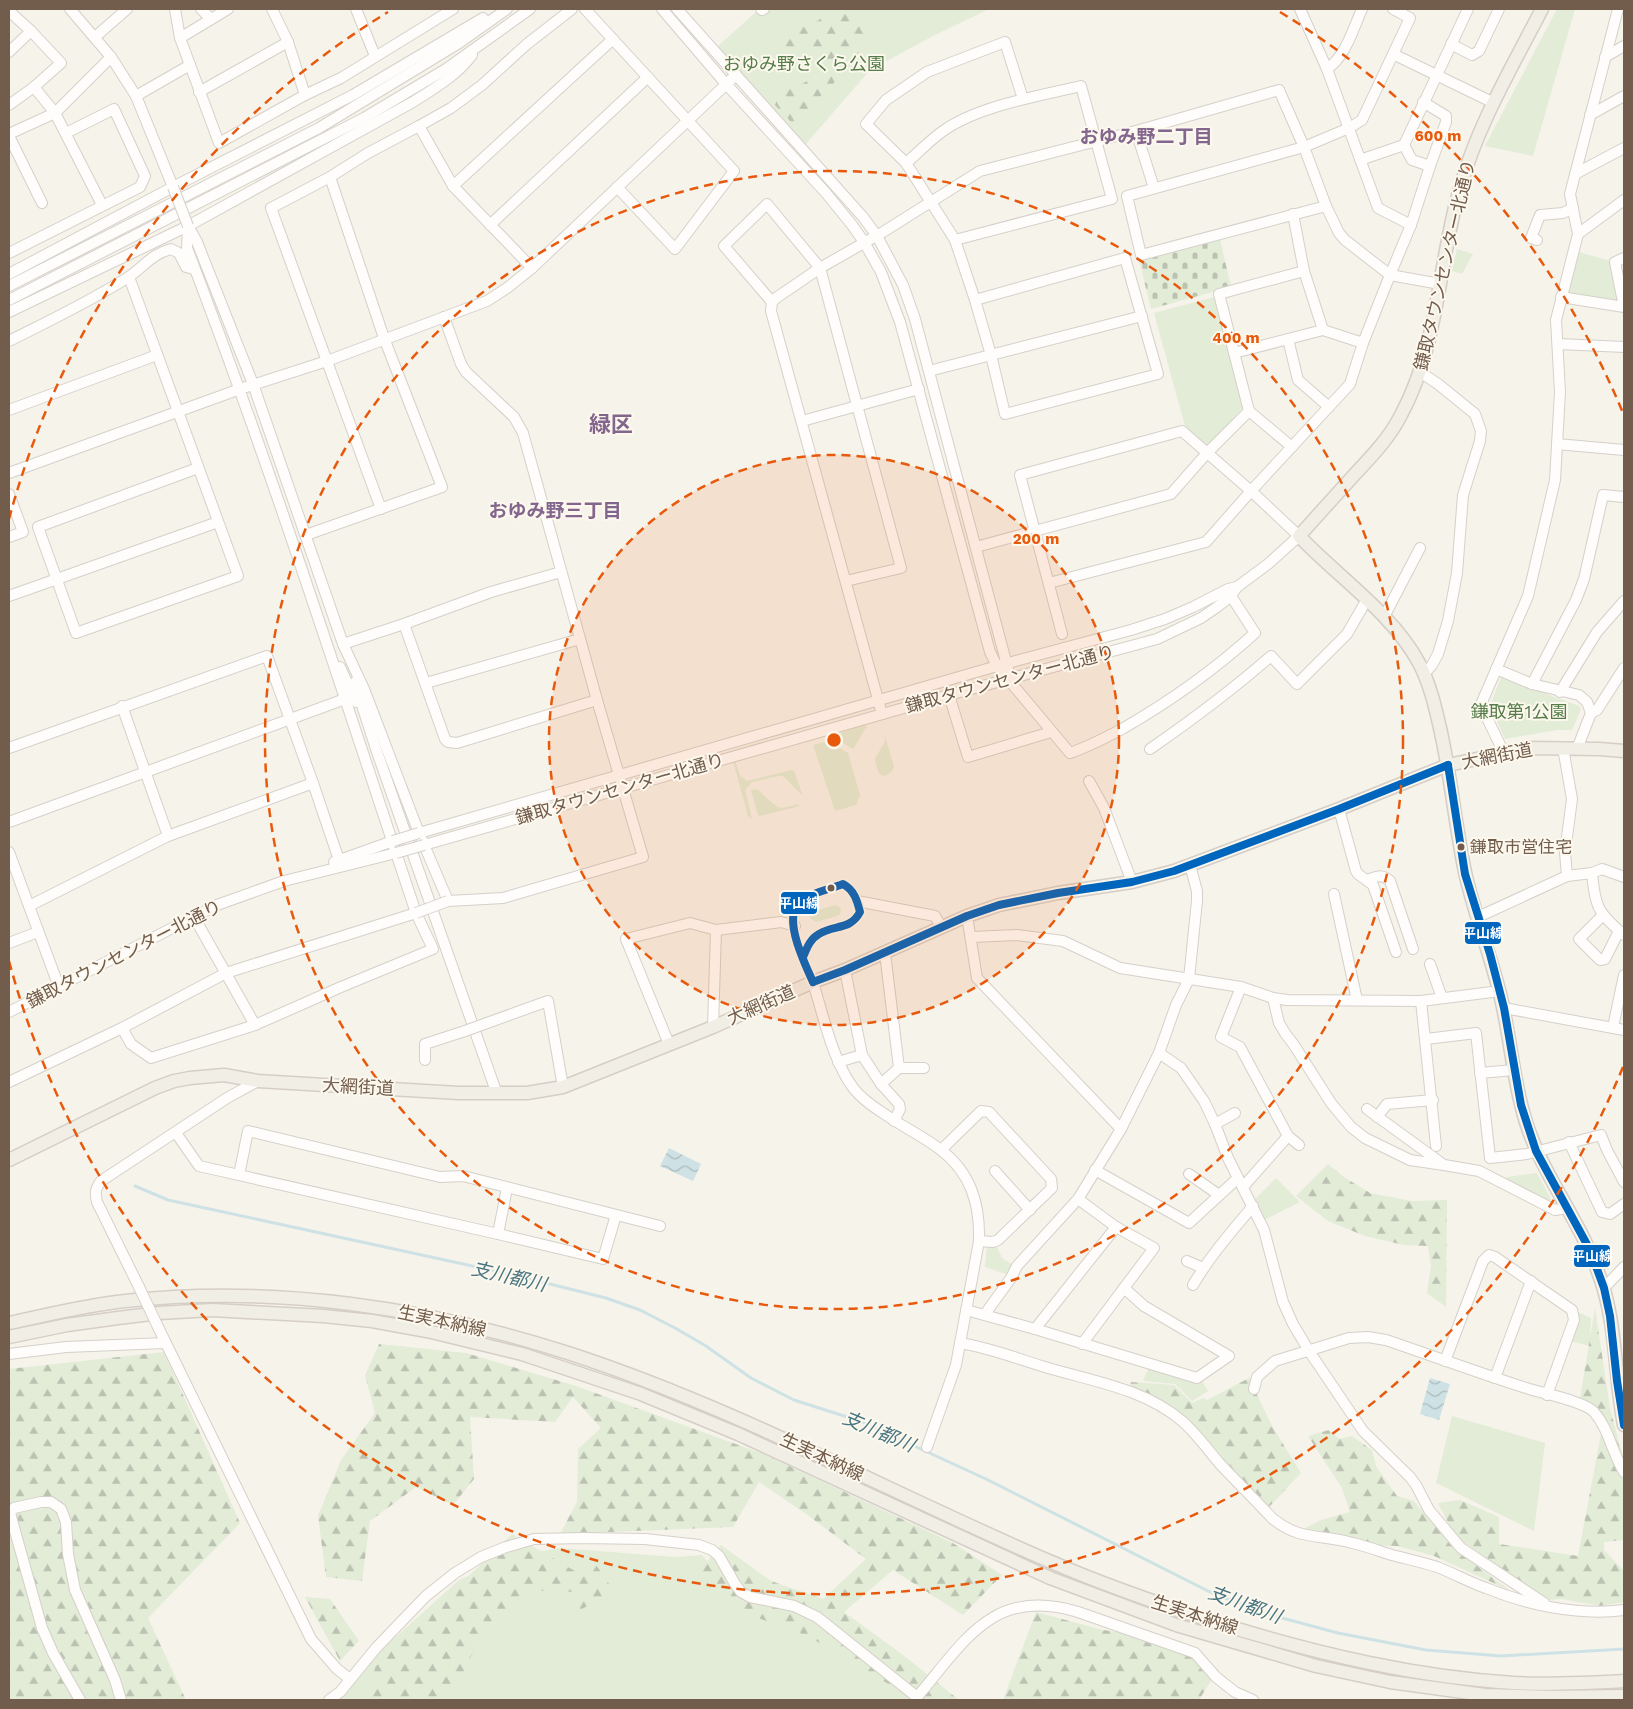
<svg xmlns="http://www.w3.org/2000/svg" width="1633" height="1709" font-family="'Work Sans','Noto Sans JP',sans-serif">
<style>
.green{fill:#e2ecd7}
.forest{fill:url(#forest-firs)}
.cemetery{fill:url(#cemetery-stones)}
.water{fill:url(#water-waves)}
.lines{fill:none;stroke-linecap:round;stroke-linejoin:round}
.stream{stroke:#cee2e5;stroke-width:3}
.minor-casing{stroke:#d5d0c9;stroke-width:12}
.major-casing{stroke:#d5cec7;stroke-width:15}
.minor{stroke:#fefdfc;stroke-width:10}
.major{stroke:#f1eee6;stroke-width:12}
.minor-bridge-casing{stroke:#d5d0c9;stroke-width:12;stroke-linecap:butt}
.minor-bridge{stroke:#fefdfc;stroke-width:10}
.bus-1-casing{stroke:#fdf8ed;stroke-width:11}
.bus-1{stroke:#0065bd;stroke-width:8}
.ring{fill:none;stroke:#e8590c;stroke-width:2.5;stroke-dasharray:9 6}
.bus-dot{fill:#725d4d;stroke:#fdf8ed;stroke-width:2}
.labels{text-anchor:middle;stroke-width:4;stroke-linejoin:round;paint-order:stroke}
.bus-label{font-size:17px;fill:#725d4d;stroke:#fdf8ed;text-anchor:start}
.park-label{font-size:18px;fill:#557c49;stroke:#fdf8ed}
.street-label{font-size:18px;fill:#725d4d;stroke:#fdf8ed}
.neighbourhood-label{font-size:19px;font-weight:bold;fill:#83668d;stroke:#fdf8ed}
.water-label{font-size:19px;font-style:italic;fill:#497683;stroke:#fdf8ed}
.district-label{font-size:22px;font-weight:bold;fill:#83668d;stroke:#fdf8ed}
.centre{fill:#e8590c;stroke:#fdf8ed;stroke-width:2.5}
.ring-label{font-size:15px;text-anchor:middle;font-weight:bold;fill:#e8590c;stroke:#fdf8ed;stroke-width:4;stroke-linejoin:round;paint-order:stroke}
.line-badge{stroke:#fdf8ed;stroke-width:2}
.badge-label{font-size:14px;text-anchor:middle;font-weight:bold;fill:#fff}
</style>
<defs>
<pattern id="forest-firs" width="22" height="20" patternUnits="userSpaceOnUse" patternTransform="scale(1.25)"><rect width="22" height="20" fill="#e2ecd7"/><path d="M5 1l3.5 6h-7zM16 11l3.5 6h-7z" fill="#bcc2b1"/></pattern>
<pattern id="cemetery-stones" width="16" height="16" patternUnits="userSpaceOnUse" patternTransform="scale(1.25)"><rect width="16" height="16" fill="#e2ecd7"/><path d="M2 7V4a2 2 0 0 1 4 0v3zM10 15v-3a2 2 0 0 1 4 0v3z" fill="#bcc2b1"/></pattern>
<pattern id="water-waves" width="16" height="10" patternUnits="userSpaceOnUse" patternTransform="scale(1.25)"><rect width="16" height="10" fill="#cee2e5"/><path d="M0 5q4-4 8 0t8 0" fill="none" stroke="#acbabc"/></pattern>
</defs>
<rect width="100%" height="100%" fill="#f6f3eb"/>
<g class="green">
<polygon points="766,9 989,9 933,36 870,70 805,145 717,47 757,11 760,15"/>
<polygon points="1557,9 1575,9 1533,156 1485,146"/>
<polygon points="1457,249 1473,254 1462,274 1452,271"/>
<polygon points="1579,252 1610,261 1619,301 1568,293"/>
<polygon points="1214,297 1243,407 1210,445 1206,445 1185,426 1154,313"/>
<polygon points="1501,677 1579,706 1581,709 1572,730 1557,730 1505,739 1490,706"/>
<polygon points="863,725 867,726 853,749 836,739 838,734"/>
<path d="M884,733L894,766C892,773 889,775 882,776L878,772L875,759L885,741Z"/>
<polygon points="828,741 848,753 860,795 856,805 835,811 813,745"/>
<polygon points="735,760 740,776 747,781 791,770 794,771 803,796 783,776 779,776 752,782 745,790 752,819 748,816 733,761"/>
<polygon points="757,789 777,807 782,808 798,804 800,806 760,816 758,815 751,790"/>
<polygon points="835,905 839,907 841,910 840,914 837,916 816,922 810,918 810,914 812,912"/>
<polygon points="1537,1173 1551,1199 1549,1203 1505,1181 1507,1177"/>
<polygon points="1276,1178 1300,1202 1262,1221 1253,1201"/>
<polygon points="996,1245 1002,1258 1013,1265 1009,1275 985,1267 987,1246"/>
<polygon points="1578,1312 1591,1318 1590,1336 1593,1347 1567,1340"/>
<polygon points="1149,1367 1200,1378 1208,1391 1192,1401 1175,1384 1143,1381"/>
<polygon points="1452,1416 1545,1443 1534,1531 1436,1483"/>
<polygon points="559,1548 676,1557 702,1555 727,1587 807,1619 918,1700 326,1700 459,1580 515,1556"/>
</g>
<g class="forest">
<polygon points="829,9 881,9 865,17 872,36 833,84 793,124 775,105 780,90 800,85 829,69 813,49 781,48 780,37 819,20"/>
<polygon points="1328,1164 1344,1177 1370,1193 1412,1201 1447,1200 1446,1307 1427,1293 1431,1266 1428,1246 1404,1245 1365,1236 1328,1221 1296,1196"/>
<path d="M1595,1308L1610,1408L1624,1461V1540L1604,1542V1550L1624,1571V1602L1601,1606L1561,1599L1548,1600L1455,1536L1438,1503L1460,1500L1499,1517V1544L1578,1556L1601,1434C1601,1413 1598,1408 1580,1398Z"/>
<polygon points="379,1344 466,1353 576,1386 766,1455 953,1543 1002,1575 963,1615 893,1570 844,1612 907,1658 959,1700 915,1700 822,1644 792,1629 748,1615 700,1570 721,1545 771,1581 823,1599 866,1559 809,1516 759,1482 733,1527 560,1534 577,1502 578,1449 601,1428 573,1397 555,1422 470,1417 474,1479 453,1505 416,1487 370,1521 362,1581 326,1577 318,1516 341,1460 375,1413 365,1375"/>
<polygon points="164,1352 240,1523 148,1618 186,1700 9,1700 9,1369"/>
<polygon points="1249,1378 1272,1426 1301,1473 1268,1508 1204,1440 1168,1404 1130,1387 1131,1382 1174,1385 1192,1403 1203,1398 1207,1400"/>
<polygon points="1329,1430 1339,1439 1352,1436 1372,1450 1376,1466 1397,1496 1414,1501 1455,1550 1511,1591 1434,1556 1397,1546 1348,1544 1301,1530 1321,1520 1350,1512 1342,1488 1308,1436"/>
<polygon points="512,1534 573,1570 596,1565 614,1591 580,1610 576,1592 528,1590 480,1636 465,1670 454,1700 368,1700 375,1667"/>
<polygon points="305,1597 330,1599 359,1641 340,1661"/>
<polygon points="1036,1612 1103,1630 1181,1641 1212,1679 1199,1700 1003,1700"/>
</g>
<polygon class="cemetery" points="1220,239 1231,287 1151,309 1139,260"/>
<g class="water">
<polygon points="669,1148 701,1164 693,1181 660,1166"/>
<polygon points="1430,1378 1450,1384 1439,1420 1420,1414"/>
</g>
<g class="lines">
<polyline class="stream" points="135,1186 168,1200 514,1275 606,1298 640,1310 675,1328 706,1346 751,1378 794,1400 860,1421 986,1479 1214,1594 1271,1615 1338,1633 1426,1650 1501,1656 1624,1649"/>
<defs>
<g id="minor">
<polyline points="70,9 111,57 136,96 173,187"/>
<polyline points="175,9 180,38 219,143 305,95 341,78 453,9"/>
<polyline points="201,9 211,19"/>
<polyline points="272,9 288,42 305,95"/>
<polyline points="356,9 375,56"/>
<polyline points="585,9 734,171 675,249 617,187"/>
<path d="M662,9L726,84L826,193L852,225L864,242L881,272L900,322L990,652L997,666L1070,753C1088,747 1105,738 1122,729C1169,702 1214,670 1255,633L1231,596"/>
<polyline points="677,9 863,217 877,236 903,285 915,319 1008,669"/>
<polyline points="761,9 762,10 764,9"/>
<polyline points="1300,9 1327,69 1378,208 1411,225"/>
<polyline points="9,11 31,31 61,63 34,87 55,113 102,205"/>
<polyline points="95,37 127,9"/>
<polyline points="180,38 228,9"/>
<polyline points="1451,44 1472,55 1479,51 1499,9"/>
<polyline points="9,52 31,31"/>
<polyline points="1393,54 1494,103"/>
<polyline points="1605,57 1624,46"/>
<path d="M1327,69C1346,56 1353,29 1362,9"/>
<polyline points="199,92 288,42"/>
<polyline points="136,96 190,65"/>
<polyline points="9,105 34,87"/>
<polyline points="1590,115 1624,96"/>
<polyline points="1136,131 1154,188"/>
<polyline points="9,134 55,113 111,57"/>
<polyline points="9,136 42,203"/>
<polyline points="1404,145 1412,160 1430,166"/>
<polyline points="1360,160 1404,145 1468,9"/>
<path d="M906,163C918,153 930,140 943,131C978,106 1039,96 1081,86L1112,199L955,240"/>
<polyline points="1575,174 1624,148"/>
<polyline points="453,186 613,39"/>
<polyline points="1326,206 1141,255 1127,196 1304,147 1349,128 1362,120 1410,18 1393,9"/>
<polyline points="1293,214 1304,271 1323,330 1363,343"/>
<polyline points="490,225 648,77"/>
<polyline points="188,226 197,242 253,384 343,644 364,689 419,833 448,901 503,898 643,857 597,700 523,433 514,417 466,372 461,364 444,317"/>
<polyline points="1578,234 1624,200"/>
<polyline points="1537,240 1531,238 1540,215 1563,213 1573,208"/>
<polyline points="9,253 140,187 145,176 114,109 66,133"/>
<polyline points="532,268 453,186 419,126 451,108 482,85 527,44 572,9"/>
<polyline points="9,274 173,187 353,95 483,18"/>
<polyline points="129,277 238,576 76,633 38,527 198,468"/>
<polyline points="9,286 319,128 459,43 507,9"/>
<polyline points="1561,297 1624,307 1615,262 1624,258"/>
<polyline points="9,300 364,118 446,69 530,9"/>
<polyline points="975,300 1125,258 1158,374 1005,414 991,355 975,300 955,240 906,163 866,124 886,100 927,72 1005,42 1023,99"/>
<polyline points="772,302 724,246 767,204 820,268 901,568 846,581"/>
<path d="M9,312L188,226L413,102C435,88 456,76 472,55"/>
<polyline points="1288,339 1298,380 1329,407"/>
<path d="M9,341C49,321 89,302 127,278C143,268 151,254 171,249L179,253L186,267L194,269"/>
<polyline points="1559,344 1624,347"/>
<polyline points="1234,353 1323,330"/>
<polyline points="929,371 1142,316"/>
<polyline points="1420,372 1438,384 1475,414 1481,431 1480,441 1463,495 1457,573 1448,621 1438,654 1432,665 1424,674"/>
<polyline points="9,410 157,355"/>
<polyline points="1249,411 1292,447"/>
<polyline points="802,421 919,389"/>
<polyline points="1557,444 1624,450"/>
<polyline points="9,473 240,389 327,361 487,301 507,288 532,268 736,75"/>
<polyline points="9,494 23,532 9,537"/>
<polyline points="381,509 271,208 330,177 368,153 419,126"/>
<polyline points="306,535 442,487 384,338 330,177"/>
<polyline points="976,547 1171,494 1207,453 1249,411 1219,294 1304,271"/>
<polyline points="1049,583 1206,542 1251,491 1350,384 1363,343 1390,275 1411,225 1430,166 1446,122 1446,116 1423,102"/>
<polyline points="9,596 218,522"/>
<polyline points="1384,617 1420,548"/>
<polyline points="404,624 445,739 448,742 457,743 597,700"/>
<polyline points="343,644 404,624 491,592 561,572"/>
<polyline points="340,667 356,702"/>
<polyline points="1496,669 1532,684 1579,695 1587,702 1591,713 1577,749"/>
<polyline points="356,681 358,693 376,749 497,1094"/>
<polyline points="426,683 580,639"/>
<polyline points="1532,684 1576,600 1584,579 1603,495 1624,497"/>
<polyline points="1560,692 1597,632 1624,601"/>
<polyline points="949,695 968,757 1051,732"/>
<polyline points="1591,713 1597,710 1624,668"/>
<polyline points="882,714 771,311 772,302 776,298 820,268 883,232 980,171 1136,131 1279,90 1304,147 1326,206 1339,233 1345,240 1390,275 1440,284"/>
<polyline points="9,748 267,656 313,783 339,860"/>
<polyline points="1563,748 1572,799 1565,852 1567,876"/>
<path d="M1150,749C1192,720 1232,690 1271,656L1297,684L1347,634L1366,601"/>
<polyline points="1504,753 1486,716 1482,702 1528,596 1555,480 1560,392 1556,320 1578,234 1570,194 1618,9"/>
<polyline points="1089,781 1104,808 1132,882"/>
<polyline points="1339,809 1356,871 1358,874 1373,885 1396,952"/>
<polyline points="9,822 345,699"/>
<polyline points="419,833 997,666 1131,630 1165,619 1193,607 1228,589 1237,587"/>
<polyline points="168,836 313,783"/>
<polyline points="424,845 949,695 1157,639 1201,618 1217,607 1231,596 1237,587 1268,564 1299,536 1251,491 1182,431 1020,475 1062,634"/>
<polyline points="9,852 59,987"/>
<polyline points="334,862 393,841"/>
<path d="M1592,873C1595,907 1598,913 1624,935"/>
<path d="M1367,880C1377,876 1382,874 1390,881L1413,949"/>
<polyline points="1334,894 1357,1000"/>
<polyline points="857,901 935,916 942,928"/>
<polyline points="29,906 168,836 122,706"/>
<polyline points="1603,915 1579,939 1600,960 1605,959 1619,931"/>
<polyline points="967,916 977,978 1121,1129"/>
<polyline points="194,917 255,1025"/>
<polyline points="1478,917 1567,876 1592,873 1602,869 1624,877"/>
<polyline points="972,937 1017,935 1063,941 1120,968 1241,987 1273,998 1287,1000 1421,1001 1500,991"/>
<polyline points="9,943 38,932"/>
<polyline points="885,953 899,1068"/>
<polyline points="1430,964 1442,998"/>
<polyline points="845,970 862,1055 881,1084 899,1104 900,1109 894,1121"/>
<path d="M813,982C823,1015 833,1062 854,1089C862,1099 872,1106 883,1113C901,1126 923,1136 941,1150C971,1173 980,1204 979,1241L956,1365L927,1447"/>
<polyline points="1241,987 1221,1037 1240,1047 1288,1136 1299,1145"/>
<polyline points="1273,998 1279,1023 1285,1033 1294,1045 1331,1103 1351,1127 1365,1138 1410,1160 1444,1165"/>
<polyline points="1421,1001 1436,1146"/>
<polyline points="1504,1008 1624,1030"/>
<polyline points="9,1012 217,905 284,881 396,853"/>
<polyline points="487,1023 548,1001 563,1087"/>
<polyline points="713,1027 716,930"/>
<polyline points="1613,1027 1624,975"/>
<path d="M122,1028L131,1044L151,1058L255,1025L341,987L433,949L416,913C342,691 271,467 187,248L188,227"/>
<polyline points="1426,1039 1476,1033 1490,1158 1527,1154 1601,1135 1607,1150 1624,1182"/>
<polyline points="669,1044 626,939 690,923 716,930 781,922 795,926"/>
<polyline points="1159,1053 1181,1068 1204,1101 1215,1124 1228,1158 1264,1230 1283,1302 1293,1324 1309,1351 1363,1431 1410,1477 1416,1485 1429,1510 1461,1548 1544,1603"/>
<polyline points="425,1060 425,1044 465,1031"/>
<polyline points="838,1062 862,1055"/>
<polyline points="1480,1073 1514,1070"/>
<polyline points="9,1082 122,1028 226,973 416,913"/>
<polyline points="881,1084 899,1068 924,1068"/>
<polyline points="1367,1109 1444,1165 1479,1171 1555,1210 1566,1208"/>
<polyline points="1377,1117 1387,1104 1433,1100"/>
<polyline points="1215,1124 1235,1113"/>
<polyline points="176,1133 199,1166 498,1234 603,1259 616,1215"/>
<polyline points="1569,1142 1602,1212 1610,1214 1624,1204"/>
<polyline points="941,1150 981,1111 989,1112 1051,1179 1052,1188 998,1240 993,1242 979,1241"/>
<polyline points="1095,1170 1189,1223 1238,1178"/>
<polyline points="995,1171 1030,1210"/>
<polyline points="1189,1174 1219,1195"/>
<polyline points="239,1175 248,1131 440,1177 463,1176 660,1226"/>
<polyline points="1243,1187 1288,1136"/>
<polyline points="1078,1199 1116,1227 1154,1248 1082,1344"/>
<polyline points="498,1234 507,1188"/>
<polyline points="1187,1261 1203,1268"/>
<path d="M1193,1285C1210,1256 1232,1231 1253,1206"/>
<path d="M139,1287L97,1202C95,1193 95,1189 101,1181L227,1098L258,1081"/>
<polyline points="1604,1288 1624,1267"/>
<polyline points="966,1310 1035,1329 1197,1378 1229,1356 1144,1306 1124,1288"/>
<polyline points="985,1314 1011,1278 1017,1266 1078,1199 1121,1129 1159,1053 1176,1005 1189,979 1197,901 1197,891 1190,865"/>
<polyline points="159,1329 311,1639 337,1669 350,1679"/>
<polyline points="1035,1329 1116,1227"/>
<path d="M960,1343C991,1348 1015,1358 1045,1367C1091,1381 1143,1388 1182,1421C1196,1433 1208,1450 1220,1464C1238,1483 1256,1501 1273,1519C1300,1541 1321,1534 1352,1543C1366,1546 1379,1551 1392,1555C1407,1559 1422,1562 1437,1567C1453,1573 1469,1582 1486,1588C1528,1605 1578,1616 1624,1610"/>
<polyline points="9,1354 66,1347 165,1343"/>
<polyline points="1445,1361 1483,1261 1489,1255 1495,1257 1572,1310 1574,1320 1547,1395"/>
<polyline points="1495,1378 1531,1281"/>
<path d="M1254,1389L1257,1377L1275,1361L1349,1338L1368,1337L1386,1340C1433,1356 1479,1373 1526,1388C1541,1393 1584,1401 1594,1412C1609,1429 1612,1453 1624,1472"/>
<polyline points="80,1700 53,1653 42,1628 10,1513 14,1508 41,1502 51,1502 61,1509 66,1522 68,1554 75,1590 115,1680 121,1700"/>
<path d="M329,1700L340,1692L376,1648L426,1596L455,1573L481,1557L506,1547L534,1539L583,1538L645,1539L699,1545L712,1550L719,1556L735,1584L741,1592L750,1597L794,1606L817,1617L917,1697C965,1641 993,1586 1078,1612L1195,1653L1216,1677L1235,1692L1253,1700"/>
</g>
<g id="major">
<path d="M1542,9C1512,67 1478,124 1460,188C1438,263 1439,345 1401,415C1390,437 1372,456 1355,474C1336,495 1317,516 1299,536C1338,577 1392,613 1419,663C1430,684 1435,706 1440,728C1451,776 1455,824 1465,872C1474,913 1490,953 1500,994C1509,1030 1512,1068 1521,1104C1535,1167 1577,1213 1598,1272C1617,1320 1614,1374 1624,1425"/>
<polyline points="9,1160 155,1088 174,1081 190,1078 224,1075 258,1081 458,1093 527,1093 563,1087 713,1027 813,982 845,970 967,916 999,905 1058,893 1132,882 1174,871 1339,809 1448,765 1529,748 1599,749 1624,751"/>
<path d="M9,1323C47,1315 86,1305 125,1301C274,1285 426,1307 568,1353C734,1407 889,1492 1049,1561C1106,1586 1165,1606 1224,1625C1319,1654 1415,1677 1514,1683C1551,1685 1588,1683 1624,1681"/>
<polyline points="9,1337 67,1325 118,1318 159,1313 212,1310 323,1316 372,1321 427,1331 522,1354 641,1394 738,1434 1050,1578 1176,1625 1316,1666 1390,1682 1485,1695 1552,1697 1624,1696"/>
</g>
</defs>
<use href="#minor" class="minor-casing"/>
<use href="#major" class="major-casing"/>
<use href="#minor" class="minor"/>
<use href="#major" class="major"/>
<defs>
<g id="minor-bridge">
<polyline points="173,187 188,226"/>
<polyline points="393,841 419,833"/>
<polyline points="396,853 424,845"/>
<polyline points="416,913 448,901"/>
<polyline points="465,1031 487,1023"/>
<polyline points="139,1287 159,1329"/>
</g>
</defs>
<use href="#minor-bridge" class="minor-bridge-casing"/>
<use href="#minor-bridge" class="minor-bridge"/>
<defs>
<g id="bus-1">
<polyline points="1448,765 1465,874 1490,954 1504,1008 1521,1105 1536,1151 1590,1250 1604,1288 1610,1316 1617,1381 1624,1425"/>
<path d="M803,957C807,948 810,939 819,934C834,924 850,931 860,912C857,900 854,890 843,884C830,889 815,892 803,899C779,913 805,964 813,982"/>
<polyline points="813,982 845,970 967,916 999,905 1058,893 1132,882 1174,871 1339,809 1448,765"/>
</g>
</defs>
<use href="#bus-1" class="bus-1-casing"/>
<use href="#bus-1" class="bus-1"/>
</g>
<circle cx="834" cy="740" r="285" fill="#e8590c" fill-opacity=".12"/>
<g class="ring">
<circle cx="834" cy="740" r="285"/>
<circle cx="834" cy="740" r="569"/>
<path d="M1623 1067A854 854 0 0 1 9 961M9 519A854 854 0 0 1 388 12M1280 12A854 854 0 0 1 1623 413"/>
</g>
<g class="bus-dot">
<circle cx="1461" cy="847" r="4.5"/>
<circle cx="831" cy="888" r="4.5"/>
</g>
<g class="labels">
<g class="bus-label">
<text x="1470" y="853">鎌取市営住宅</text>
</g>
<g class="park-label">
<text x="804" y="70">おゆみ野さくら公園</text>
<text x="1519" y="718">鎌取第1公園</text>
</g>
<g class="street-label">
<text transform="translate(1445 265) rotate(-77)" y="6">鎌取タウンセンター北通り</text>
<text transform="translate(1010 679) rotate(-15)" y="6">鎌取タウンセンター北通り</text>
<text transform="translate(1497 756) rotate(-11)" y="6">大網街道</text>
<text transform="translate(620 789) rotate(-16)" y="6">鎌取タウンセンター北通り</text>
<text transform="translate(124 954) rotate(-27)" y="6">鎌取タウンセンター北通り</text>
<text transform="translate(761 1005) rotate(-24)" y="6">大網街道</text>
<text transform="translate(358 1087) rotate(3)" y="6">大網街道</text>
<text transform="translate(442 1321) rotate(12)" y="6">生実本納線</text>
<text transform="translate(822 1457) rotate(25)" y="6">生実本納線</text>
<text transform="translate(1195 1615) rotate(18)" y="6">生実本納線</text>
</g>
<g class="neighbourhood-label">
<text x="1146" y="143">おゆみ野二丁目</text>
<text x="555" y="517">おゆみ野三丁目</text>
</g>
<g class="water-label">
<text transform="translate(509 1276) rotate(13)" y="7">支川都川</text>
<text transform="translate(879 1431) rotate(23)" y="7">支川都川</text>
<text transform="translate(1245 1604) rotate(20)" y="7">支川都川</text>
</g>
<g class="district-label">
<text x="611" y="432">緑区</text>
</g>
</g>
<circle cx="834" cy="740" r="8" class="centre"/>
<g class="ring-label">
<text x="1438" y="141">600 m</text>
<text x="1236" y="343">400 m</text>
<text x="1036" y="544">200 m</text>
</g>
<g class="line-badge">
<rect x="780" y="891" width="38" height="24" rx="5" fill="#0065bd"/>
<rect x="1464" y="921" width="38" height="24" rx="5" fill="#0065bd"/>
<rect x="1573" y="1244" width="38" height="24" rx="5" fill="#0065bd"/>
</g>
<g class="badge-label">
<text x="799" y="908">平山線</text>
<text x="1483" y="938">平山線</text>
<text x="1592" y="1261">平山線</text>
</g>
<rect width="1633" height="1709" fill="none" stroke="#725d4d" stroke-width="20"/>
</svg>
